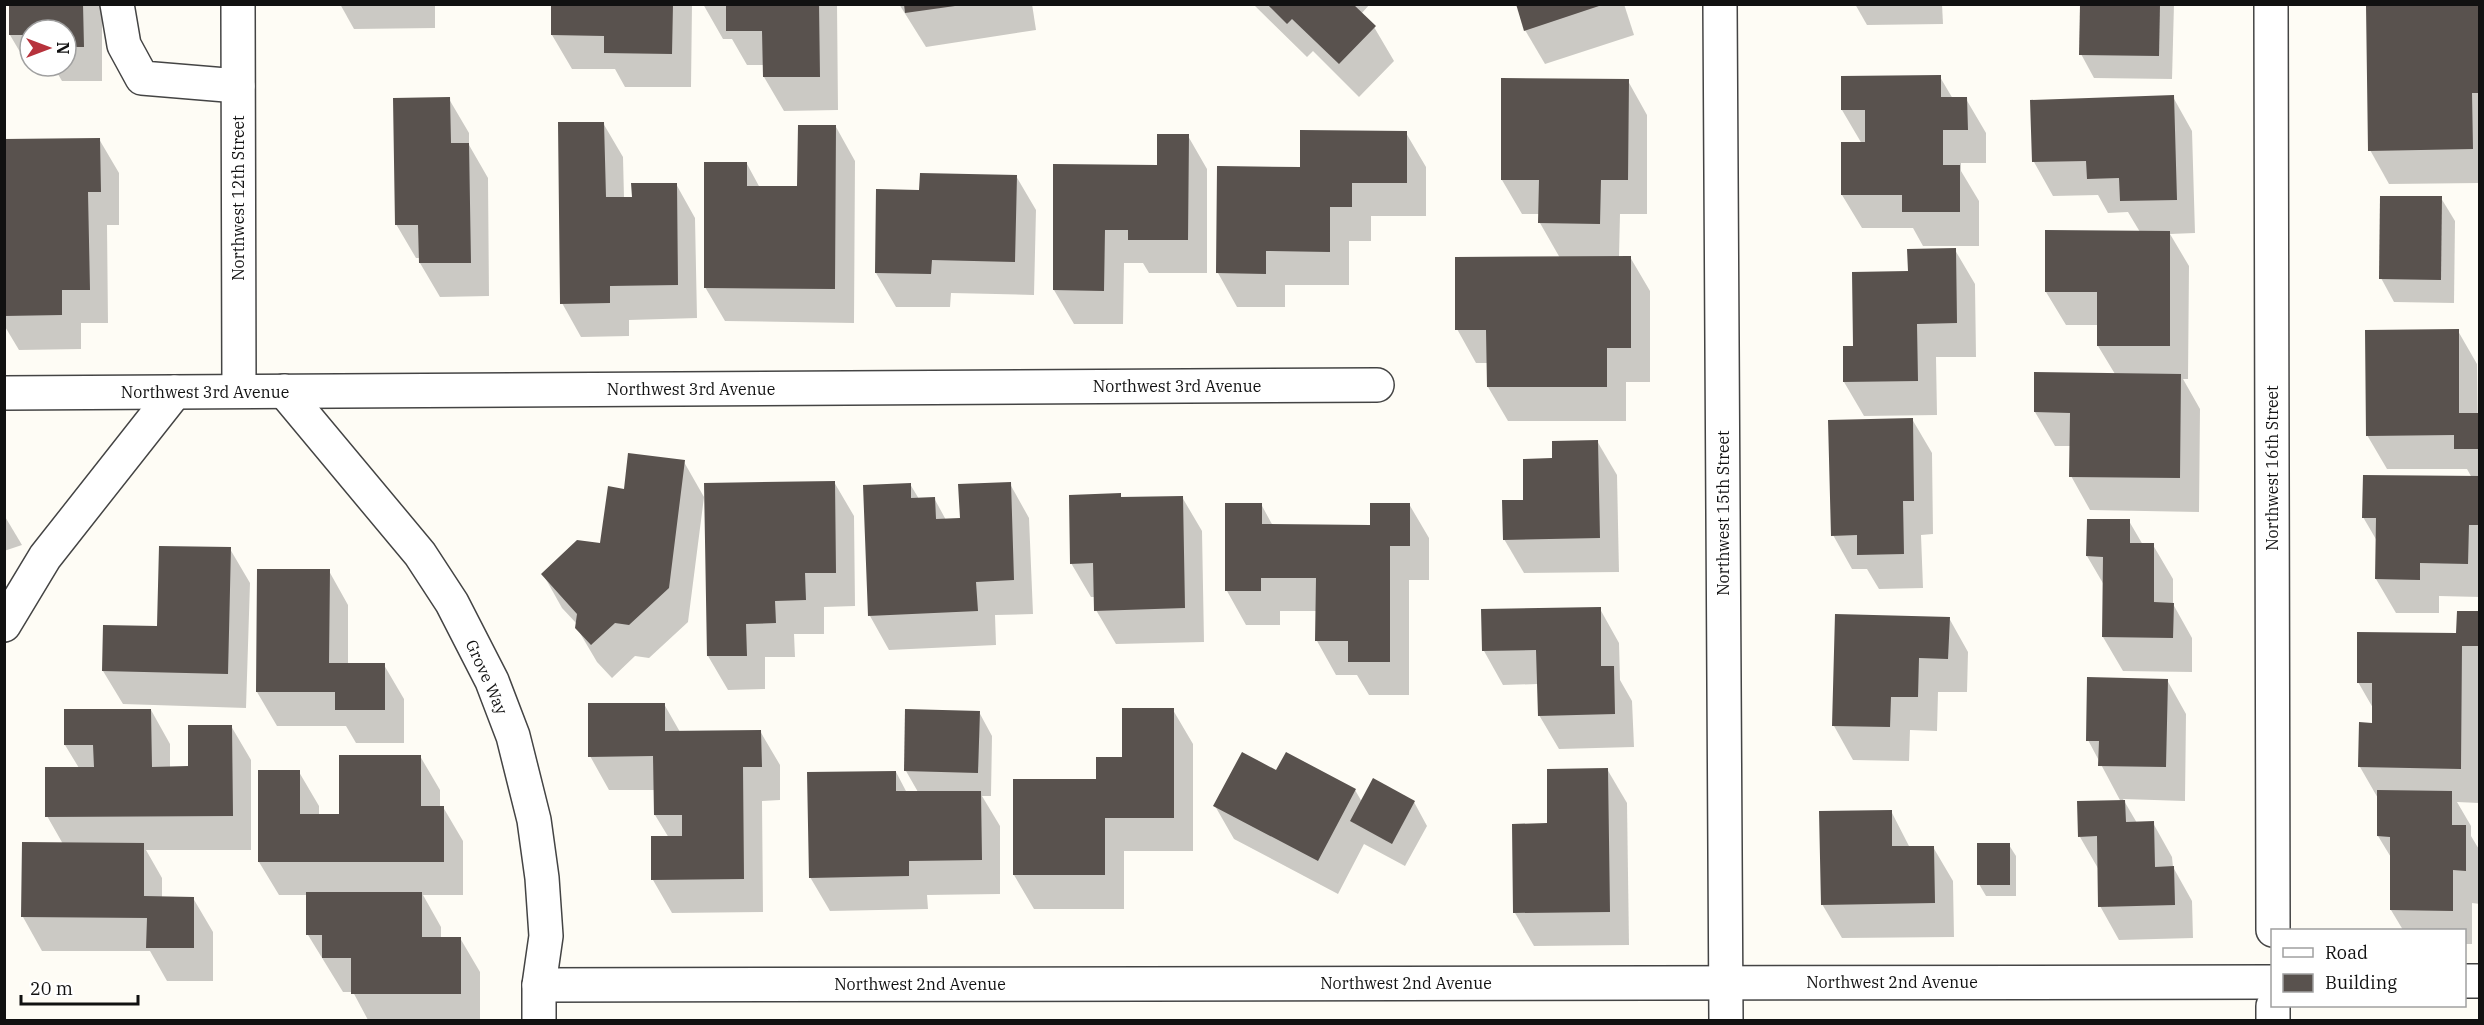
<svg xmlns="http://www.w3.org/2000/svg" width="2484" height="1025" font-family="'IBM Plex Serif',serif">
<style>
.shadow{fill:#0003;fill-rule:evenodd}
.building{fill:#59524e}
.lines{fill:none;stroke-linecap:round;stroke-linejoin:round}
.minor-casing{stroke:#444;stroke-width:36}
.minor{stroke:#fff;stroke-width:33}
.labels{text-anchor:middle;stroke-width:6;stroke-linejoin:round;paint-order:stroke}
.street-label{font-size:16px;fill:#111;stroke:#fff}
</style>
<rect width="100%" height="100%" fill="#fefcf5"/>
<g class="shadow">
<path d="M10,4H102V81H62L55,69H30L10,35ZM30,30H66V66H30Z"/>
<polygon points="340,4 435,4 435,28 354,29"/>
<polygon points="553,4 692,4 691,87 625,87 615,69 572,69 552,35"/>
<polygon points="837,4 838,110 784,111 764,77 764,65 747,65 732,39 723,39 703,4"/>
<polygon points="899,4 1032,4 1036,30 926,47"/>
<polygon points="1253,4 1370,4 1361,14 1374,27 1394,61 1359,97 1313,51 1307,57"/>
<polygon points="1517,4 1624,4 1634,35 1545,64 1525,30"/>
<polygon points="1855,4 1942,4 1943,24 1867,25"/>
<polygon points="2081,4 2174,4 2172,79 2094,78 2081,54"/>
<polygon points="2480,4 2480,183 2389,184 2370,150"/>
<polygon points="1940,77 1953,99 1966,99 1986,133 1986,163 1961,163 1961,171 1979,201 1979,246 1923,246 1913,228 1862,228 1842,195 1862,144 1842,110"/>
<polygon points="1503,80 1628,81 1647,115 1647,214 1620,214 1619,257 1630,257 1650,291 1650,382 1626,382 1626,421 1508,421 1488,387 1488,363 1476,363 1457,329 1560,258 1540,223 1540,214 1522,214 1502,180"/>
<polygon points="2173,97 2192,131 2195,233 2170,234 2189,266 2188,379 2183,379 2200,409 2199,512 2090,510 2071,476 2071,446 2055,446 2035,412 2115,374 2098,346 2098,325 2066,325 2046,292 2140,232 2128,212 2108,213 2098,195 2053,196 2034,162 2032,101"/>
<polygon points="449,99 469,133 469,145 488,178 489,296 440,297 420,263 420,258 416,258 396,224"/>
<polygon points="603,123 623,157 624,198 634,198 676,184 695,218 697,318 629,320 629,336 581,337 562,303"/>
<polygon points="836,127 855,161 854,323 725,321 705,287 747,164 760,188 799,188"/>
<polygon points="1406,133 1426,167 1426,216 1371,216 1371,241 1349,241 1349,285 1285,285 1285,307 1237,307 1218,273"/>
<polygon points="1188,136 1207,169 1207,273 1149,273 1143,263 1124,263 1123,324 1074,324 1054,290 1159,166"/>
<polygon points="99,139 119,173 119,225 107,225 108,323 81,323 81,349 19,350 4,325 4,140"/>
<polygon points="1016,176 1036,210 1034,295 951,293 950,307 896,307 876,273 920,191"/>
<polygon points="2441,198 2455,221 2454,303 2394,302 2381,278"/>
<polygon points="1955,250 1975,284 1976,357 1936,357 1937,415 1864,416 1844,382 1844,348 1854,348 1909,273"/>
<polygon points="2458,331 2477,364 2480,597 2439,596 2439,613 2396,613 2376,579 2377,541 2363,517 2472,478 2467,469 2387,469 2367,435"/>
<polygon points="1912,419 1932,453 1933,534 1921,535 1923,588 1879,589 1867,569 1852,569 1833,535"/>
<polygon points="1597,441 1617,475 1619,572 1524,573 1504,539 1525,501 1554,459"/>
<polygon points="684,462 704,497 688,622 649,658 635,656 612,678 597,662 577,628 577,624 562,608 543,574 602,545 626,490"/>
<polygon points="834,482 854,516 855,606 824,607 824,634 794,634 795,657 765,657 765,689 728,690 708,656 705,484"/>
<polygon points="910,484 919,499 934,498 946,520 961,520 1010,484 1029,518 1033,614 995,615 996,645 889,650 870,616 864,486"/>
<polygon points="1120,495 1122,498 1182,497 1202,531 1204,642 1116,644 1096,610 1096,597 1091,597 1071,563"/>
<polygon points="1227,504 1261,504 1273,526 1371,526 1409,504 1429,538 1429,580 1409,580 1409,695 1369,695 1357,675 1336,675 1317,641 1317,611 1280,611 1280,625 1246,625 1227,591"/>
<polygon points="4,515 22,545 4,551"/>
<polygon points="2129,521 2143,545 2153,545 2173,579 2173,604 2192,638 2192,672 2123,671 2103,637 2104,585 2087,556"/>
<polygon points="230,549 250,583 246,708 123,704 103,671 159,628"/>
<polygon points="258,571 329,571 348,605 348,665 384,665 404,699 404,743 356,743 346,726 277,726 257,692"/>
<polygon points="1600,609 1619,643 1620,680 1632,701 1634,747 1559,749 1539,715 1538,684 1503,685 1484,651"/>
<polygon points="2480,612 2479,803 2457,802 2471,826 2471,836 2480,851 2480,904 2472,903 2472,944 2464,944 2464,930 2403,930 2391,910 2392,859 2378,836 2379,800 2360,767 2373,724 2373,708 2358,682 2457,635"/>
<polygon points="1949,618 1968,652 1967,692 1938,692 1937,731 1910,730 1909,761 1853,760 1834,726"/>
<polygon points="2167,680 2186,714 2185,801 2123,799 2137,823 2153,823 2172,857 2173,867 2192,901 2193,938 2119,940 2100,906 2099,870 2080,837 2121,802 2088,740"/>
<polygon points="664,704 680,732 760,731 780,765 780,800 762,801 763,912 672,913 653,880 669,838 655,815 655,790 609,790 590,756"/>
<polygon points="151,710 170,744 170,768 189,768 231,726 251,760 251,850 146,850 162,878 162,898 193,898 213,932 213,981 167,981 150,951 42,951 23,917 63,844 47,816 79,768 65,745"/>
<polygon points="1173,710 1193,744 1193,851 1124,851 1124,909 1034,909 1014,875 1098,780 1124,759"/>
<polygon points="979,712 992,736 991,796 982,796 1000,826 1000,894 927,895 928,909 830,911 810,877 896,772 907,793 918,792 906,771"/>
<polygon points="420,756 440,790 440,807 443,807 463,841 463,895 423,895 441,927 441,938 460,938 480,972 480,1020 368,1020 353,992 343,992 308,935 308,895 279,895 259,862 299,772 319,806 319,815 340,815"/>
<polygon points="1607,769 1627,803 1629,945 1534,946 1515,913"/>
<polygon points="1277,772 1355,790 1362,802 1414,802 1427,826 1405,866 1364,844 1338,894 1234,839 1215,806"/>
<polygon points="1891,811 1910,848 1933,847 1953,881 1954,937 1842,938 1822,904"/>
<polygon points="2009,845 2016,856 2016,896 1986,896 1979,884"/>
</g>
<g class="building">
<polygon points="9,4 83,4 84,47 66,47 66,30 30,30 30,35 9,35"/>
<polygon points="551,4 673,4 672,54 604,53 604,36 551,35"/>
<polygon points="726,4 819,4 820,77 763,77 762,31 726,31"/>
<polygon points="904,4 955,4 955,6 905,13"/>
<polygon points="1267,4 1353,4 1376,26 1339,64 1292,19 1287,24"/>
<polygon points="1516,4 1602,4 1602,5 1524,31"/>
<polygon points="2373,4 2480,4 2480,93 2472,93 2473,149 2368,151 2366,5"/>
<polygon points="2080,5 2160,5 2159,56 2079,55"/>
<polygon points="1941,75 1941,97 1967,97 1968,130 1943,130 1943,165 1960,165 1960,212 1902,212 1902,195 1841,195 1841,142 1865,142 1865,110 1841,110 1841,76"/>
<polygon points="1501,78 1629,79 1628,180 1601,180 1600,224 1538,223 1539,180 1501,180"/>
<polygon points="2174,95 2177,200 2120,201 2119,178 2087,179 2086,161 2032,162 2030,100"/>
<polygon points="450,97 451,143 469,143 471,263 419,263 418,225 395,225 393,98"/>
<polygon points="558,122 604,122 606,197 632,197 631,183 677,183 678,285 610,286 610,303 560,304"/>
<polygon points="798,125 836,125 835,289 704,288 704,162 747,162 747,186 797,186"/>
<polygon points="1300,130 1407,131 1407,183 1352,183 1352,207 1330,207 1330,252 1266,251 1266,274 1216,273 1217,166 1300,167"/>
<polygon points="1157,134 1189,134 1188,240 1128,240 1128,230 1105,230 1104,291 1053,290 1053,164 1157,165"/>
<polygon points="100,138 101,192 88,192 90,290 62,290 62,315 4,316 4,139"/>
<polygon points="920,173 1017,175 1015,262 932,260 931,274 875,273 876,189 919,190"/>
<polygon points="2380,196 2442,196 2441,280 2379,279"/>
<polygon points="2045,230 2170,231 2170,346 2097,346 2097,292 2045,292"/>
<polygon points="1956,248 1957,323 1917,324 1918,381 1843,382 1843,346 1853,346 1852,272 1908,271 1907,249"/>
<polygon points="1631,256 1631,348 1607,348 1607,387 1487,387 1486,330 1455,330 1455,257"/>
<polygon points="2459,329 2459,413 2480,413 2480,449 2454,449 2454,435 2366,436 2365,330"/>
<polygon points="2034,372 2181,374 2180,478 2069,477 2070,413 2034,412"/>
<polygon points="1913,418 1914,501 1903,501 1904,554 1857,555 1857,535 1831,536 1828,420"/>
<polygon points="1598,440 1600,538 1503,540 1502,500 1523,500 1523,459 1552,458 1552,441"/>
<polygon points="628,453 685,460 669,588 629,625 615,623 591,645 575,628 577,614 541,574 577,540 600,543 608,486 624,489"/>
<polygon points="2363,475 2480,476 2480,525 2469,525 2468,564 2420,563 2420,580 2375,579 2376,518 2362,518"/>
<polygon points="835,481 836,573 805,573 806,600 775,601 776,623 746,624 747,656 707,656 704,483"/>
<polygon points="1011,482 1014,580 976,582 978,611 868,616 863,485 911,483 911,498 935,497 936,519 960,518 958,484"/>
<polygon points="1121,493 1121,497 1183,496 1185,608 1094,611 1093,563 1070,564 1069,495"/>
<polygon points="1225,503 1262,503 1262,524 1370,525 1370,503 1410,503 1410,546 1390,546 1390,662 1348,662 1348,641 1315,641 1316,578 1261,578 1261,591 1225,591"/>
<polygon points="2087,519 2130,519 2130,543 2154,543 2154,602 2174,603 2173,638 2102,637 2103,557 2086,556"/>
<polygon points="159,546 231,547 228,674 102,671 103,625 157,626"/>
<polygon points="257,569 330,569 329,663 385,663 385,710 335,710 335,692 256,692"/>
<polygon points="1601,607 1601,666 1614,666 1615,714 1538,716 1536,650 1482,651 1481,609"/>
<polygon points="2457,611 2480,611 2480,646 2462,646 2461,769 2358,767 2359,722 2372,723 2372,683 2357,683 2357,632 2456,633"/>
<polygon points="1835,614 1950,617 1948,659 1919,658 1918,697 1891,697 1890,727 1832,726"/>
<polygon points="2087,677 2168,679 2166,767 2098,766 2099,741 2086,741"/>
<polygon points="588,703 665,703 665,731 761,730 762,767 743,767 744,879 651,880 651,836 682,836 682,815 654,815 653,756 588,757"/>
<polygon points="1122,708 1174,708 1174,818 1105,818 1105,875 1013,875 1013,779 1096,779 1096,757 1122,757"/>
<polygon points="64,709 151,709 152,767 188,766 188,725 232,725 233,816 45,817 45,767 94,767 93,745 64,745"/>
<polygon points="905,709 980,711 978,773 904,771"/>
<polygon points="1242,752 1276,770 1286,752 1356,789 1318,861 1213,806"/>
<polygon points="339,755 421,755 421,806 444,806 444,862 258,862 258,770 300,770 300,814 339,814"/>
<polygon points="1608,768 1610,912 1513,913 1512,824 1547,823 1547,769"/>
<polygon points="896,771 896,791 981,791 982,860 909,861 909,876 809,878 807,772"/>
<polygon points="1373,778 1415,801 1392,844 1350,821"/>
<polygon points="2377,790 2452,791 2452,825 2466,825 2466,871 2453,870 2453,911 2390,910 2390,837 2377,836"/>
<polygon points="2125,800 2126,822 2154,821 2155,867 2174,866 2175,905 2098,907 2097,836 2078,837 2077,801"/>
<polygon points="1892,810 1892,846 1934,846 1935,903 1821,905 1819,811"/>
<polygon points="22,842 144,843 144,896 194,897 194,948 146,948 147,918 21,917"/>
<rect x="1977" y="843" width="33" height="42"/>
<polygon points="306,892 422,892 422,937 461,937 461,994 351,994 351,958 322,958 322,935 306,935"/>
</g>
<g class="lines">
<defs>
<g id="minor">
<polyline points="117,4 124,45 142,78 238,86"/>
<polyline points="238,4 239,391"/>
<polyline points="1720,4 1726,1020"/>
<polyline points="2271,4 2273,930"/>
<polyline points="284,391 420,554 452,603 492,681 513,736 534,820 542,878 546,936 539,985 539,1020"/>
<polyline points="4,393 1377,385"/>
<polyline points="4,625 45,557 175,392"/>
<polyline points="2464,981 2480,981"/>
<polyline points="539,985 2272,982"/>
<polyline points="2273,1006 2273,1020"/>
</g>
</defs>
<use href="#minor" class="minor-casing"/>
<use href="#minor" class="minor"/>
</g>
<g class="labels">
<g class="street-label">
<text transform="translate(238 198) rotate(-90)" y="6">Northwest 12th Street</text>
<text x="1177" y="392">Northwest 3rd Avenue</text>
<text x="691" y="395">Northwest 3rd Avenue</text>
<text x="205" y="398">Northwest 3rd Avenue</text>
<text transform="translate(2272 468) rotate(-90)" y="6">Northwest 16th Street</text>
<text transform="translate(1723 513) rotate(-90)" y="6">Northwest 15th Street</text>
<text transform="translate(487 677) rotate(66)" y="6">Grove Way</text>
<text x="1892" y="988">Northwest 2nd Avenue</text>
<text x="1406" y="989">Northwest 2nd Avenue</text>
<text x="920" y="990">Northwest 2nd Avenue</text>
</g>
</g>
<rect width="2484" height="1025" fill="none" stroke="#111111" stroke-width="12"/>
<rect x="2271" y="929" width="195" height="78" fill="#ffffff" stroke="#a0a0a0" stroke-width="1.5"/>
<rect x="2283" y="948" width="30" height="9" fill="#ffffff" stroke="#a0a0a0" stroke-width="1.5"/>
<text x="2325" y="959" font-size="18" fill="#111111">Road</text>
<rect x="2283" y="974" width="30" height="18" fill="#59524e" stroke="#a0a0a0" stroke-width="1.5"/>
<text x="2325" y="989" font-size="18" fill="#111111">Building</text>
<g transform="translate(48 48) rotate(90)"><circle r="28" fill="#ffffff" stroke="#a0a0a0" stroke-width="1.5"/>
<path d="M0-4.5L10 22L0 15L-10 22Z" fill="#b7323c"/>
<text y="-9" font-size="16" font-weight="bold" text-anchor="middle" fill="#111111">N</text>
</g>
<path d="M21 995v9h117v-9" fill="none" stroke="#111111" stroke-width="3"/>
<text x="30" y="995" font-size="18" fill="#111111" stroke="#ffffff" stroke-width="4.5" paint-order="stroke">20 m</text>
</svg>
